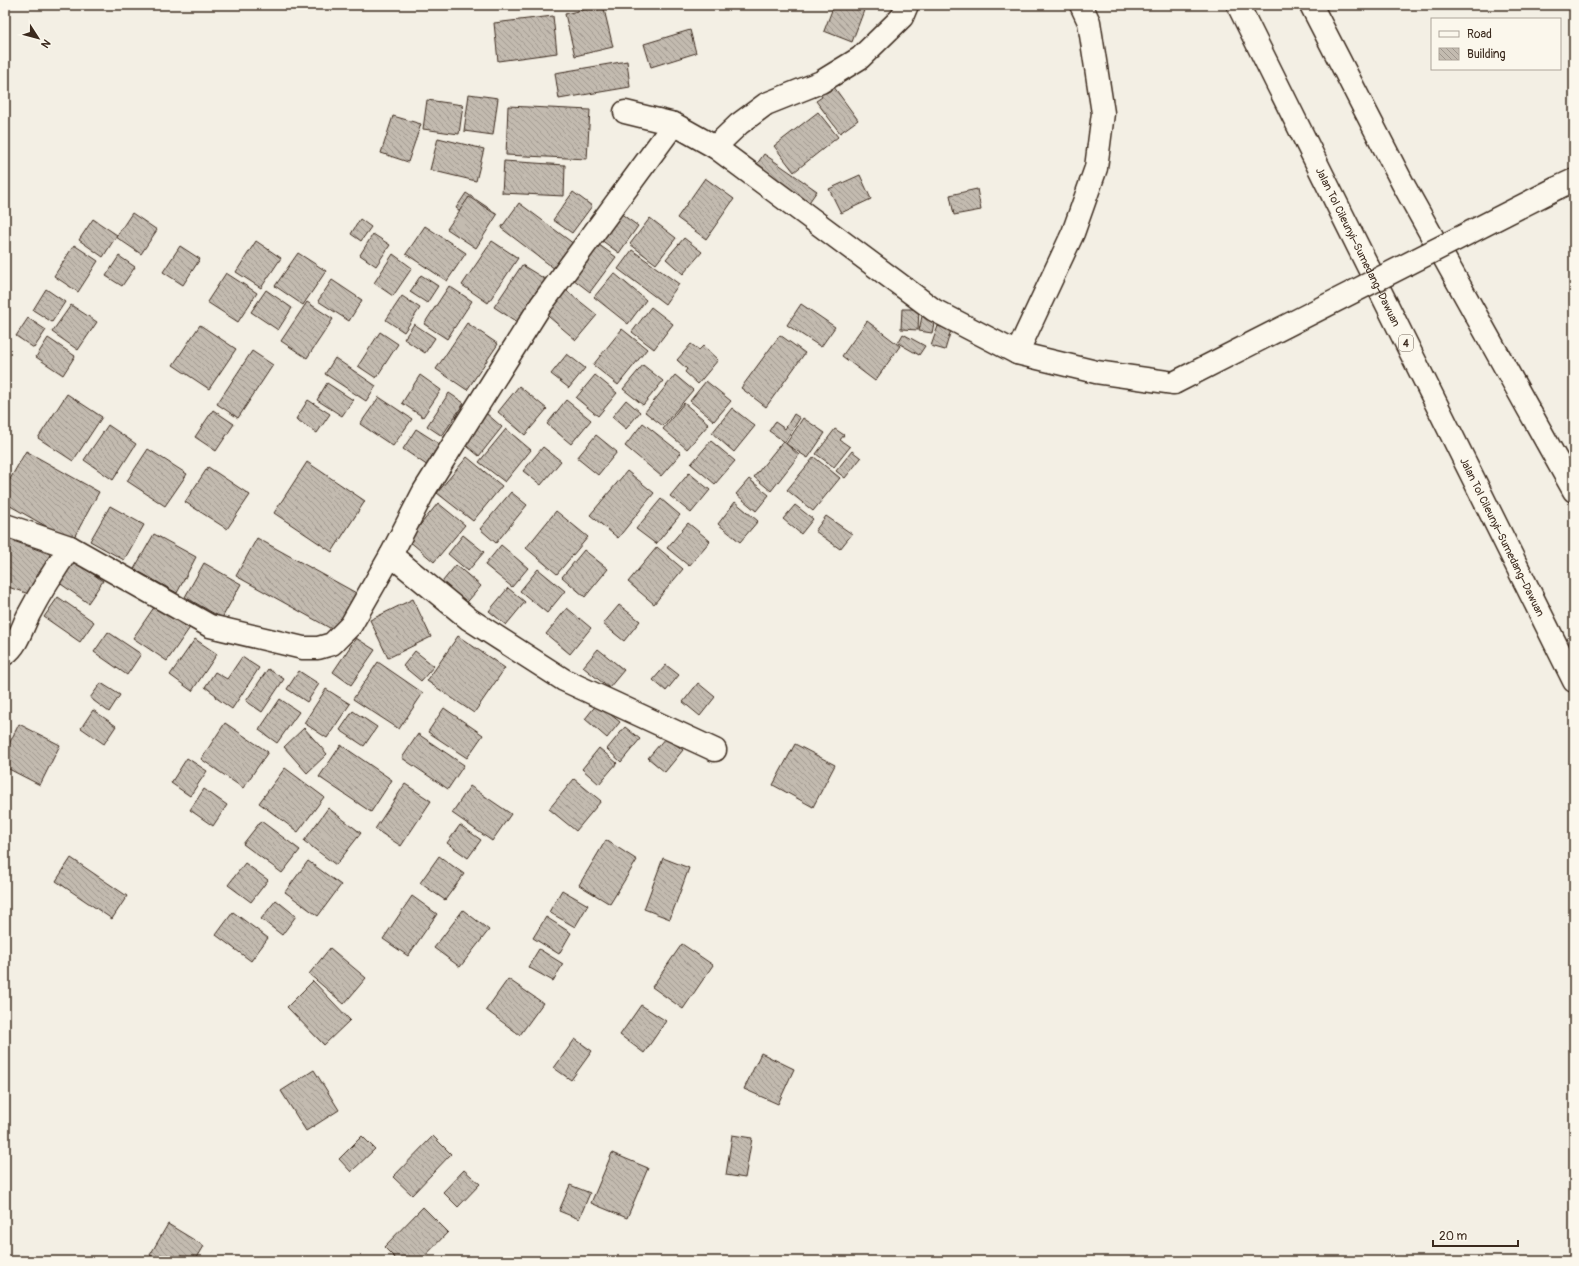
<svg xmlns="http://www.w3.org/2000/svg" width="1579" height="1266" font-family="Pangolin,sans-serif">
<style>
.building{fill:url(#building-back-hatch);stroke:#3b2a1e}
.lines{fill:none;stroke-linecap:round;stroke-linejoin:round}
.minor-casing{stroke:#3b2a1e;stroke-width:25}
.motorway-casing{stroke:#3b2a1e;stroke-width:25}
.minor{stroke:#fbf7ec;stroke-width:22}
.motorway{stroke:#fbf7ec;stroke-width:22}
.minor-bridge-casing{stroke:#3b2a1e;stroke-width:25;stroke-linecap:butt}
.minor-bridge{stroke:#fbf7ec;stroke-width:22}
.labels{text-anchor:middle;stroke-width:3;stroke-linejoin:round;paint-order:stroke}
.shield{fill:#fbf7ec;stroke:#75685c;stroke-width:1}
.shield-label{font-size:10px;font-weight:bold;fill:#3b2a1e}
.street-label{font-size:11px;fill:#3b2a1e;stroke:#fbf7ec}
</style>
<defs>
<pattern id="building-back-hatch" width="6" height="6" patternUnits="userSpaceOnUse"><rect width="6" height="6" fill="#c3bbb0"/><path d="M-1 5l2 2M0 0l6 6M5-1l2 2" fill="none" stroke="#a0988f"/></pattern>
</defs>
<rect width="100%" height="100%" fill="#f3efe4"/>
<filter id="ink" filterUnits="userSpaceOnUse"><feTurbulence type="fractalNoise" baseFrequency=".025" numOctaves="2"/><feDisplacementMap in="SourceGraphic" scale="8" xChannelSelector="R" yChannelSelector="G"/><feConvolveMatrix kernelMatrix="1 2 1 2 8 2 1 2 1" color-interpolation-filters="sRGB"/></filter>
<g filter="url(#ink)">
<g class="building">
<polygon points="603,5 613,47 575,56 565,14"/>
<polygon points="834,5 866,5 852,42 824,31"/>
<polygon points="553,16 557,53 498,61 494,23"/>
<polygon points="690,30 696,53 651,67 644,44"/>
<polygon points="627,61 630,87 559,99 555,73"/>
<polygon points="831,83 858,120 840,133 816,101 822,97 819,93"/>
<polygon points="469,94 498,98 493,135 464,131"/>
<polygon points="427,100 463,105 459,134 423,129"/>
<polygon points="508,106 590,110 587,159 506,155"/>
<polygon points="818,112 838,137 794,172 774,146"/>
<polygon points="393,116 421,124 408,162 381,153"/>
<polygon points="438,138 484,149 476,181 430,170"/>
<polygon points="764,154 817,191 805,208 752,171"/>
<polygon points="504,161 565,165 564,196 502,193"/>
<polygon points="860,175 871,199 841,213 829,189"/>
<polygon points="705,178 734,199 706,239 677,218"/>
<polygon points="977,189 981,210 954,215 950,195"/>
<polygon points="573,192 592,206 572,233 553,220"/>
<polygon points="466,193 496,213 486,228 456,208"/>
<polygon points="469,197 497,215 476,248 447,229"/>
<polygon points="519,203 574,244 555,269 501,228"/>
<polygon points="616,210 638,226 619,253 597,237"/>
<polygon points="132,213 157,230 141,254 116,237"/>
<polygon points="650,218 676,238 656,264 630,244"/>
<polygon points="93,219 117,235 103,257 79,240"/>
<polygon points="360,219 371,227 361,241 351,234"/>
<polygon points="425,226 466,253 447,281 406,254"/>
<polygon points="373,234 390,245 376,266 360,255"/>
<polygon points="684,238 702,252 683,274 666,259"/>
<polygon points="256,241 281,258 261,288 236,272"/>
<polygon points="492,241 518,258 488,303 462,285"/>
<polygon points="595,242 616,257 590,292 569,276"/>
<polygon points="74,245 98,261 78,292 54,276"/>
<polygon points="180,246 200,259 183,285 163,272"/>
<polygon points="632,250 679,284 665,304 618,269"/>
<polygon points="298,253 326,271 303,305 275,286"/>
<polygon points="393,254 412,268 393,296 374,283"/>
<polygon points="119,256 135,267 122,286 106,276"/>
<polygon points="522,265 548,281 520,324 494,307"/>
<polygon points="226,273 257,293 238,322 207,302"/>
<polygon points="614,273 646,300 628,324 594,297"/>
<polygon points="421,275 438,286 427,303 410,292"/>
<polygon points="332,280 362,300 349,321 318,301"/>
<polygon points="449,286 472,301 447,339 424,324"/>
<polygon points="562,287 597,315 576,340 542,311"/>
<polygon points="46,289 65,302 52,322 33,310"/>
<polygon points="266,290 292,308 278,330 251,312"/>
<polygon points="402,296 420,308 404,332 386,320"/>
<polygon points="307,302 333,319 307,358 281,341"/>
<polygon points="801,304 835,327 821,347 787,325"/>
<polygon points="71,305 97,322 78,350 52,332"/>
<polygon points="651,307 673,324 654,349 632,332"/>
<polygon points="902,309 919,309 918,330 901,329"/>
<polygon points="923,311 936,313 932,333 919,331"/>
<polygon points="28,318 46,330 34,348 16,336"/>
<polygon points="867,321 900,346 875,381 842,356"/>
<polygon points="467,323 498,344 467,390 436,369"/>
<polygon points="414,324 435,338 425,353 404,339"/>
<polygon points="200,325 236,349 209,389 173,365"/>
<polygon points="938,326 951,330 945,350 931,346"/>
<polygon points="622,329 647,349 618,385 593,365"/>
<polygon points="380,332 398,344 376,378 358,366"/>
<polygon points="903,334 925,346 919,355 898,343"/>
<polygon points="780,335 805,353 766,407 741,388"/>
<polygon points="48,338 75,356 63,375 36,357"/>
<polygon points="691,344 699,350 703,346 718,360 698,384 685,372 687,369 677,360"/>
<polygon points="252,351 273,365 238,418 217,404"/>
<polygon points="567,354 585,368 569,388 551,374"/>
<polygon points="335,358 376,386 366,401 325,374"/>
<polygon points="643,365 663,381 643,405 623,389"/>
<polygon points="420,375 441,390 423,417 402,403"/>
<polygon points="595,375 617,393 598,416 576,398"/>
<polygon points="675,375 693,390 663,426 645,412"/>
<polygon points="706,381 731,401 714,421 690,401"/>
<polygon points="327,383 353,400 342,416 317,400"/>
<polygon points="519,386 547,409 525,435 498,412"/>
<polygon points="449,393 464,403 442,436 427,426"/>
<polygon points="67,394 102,417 73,461 38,438"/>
<polygon points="379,397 412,419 393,446 360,424"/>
<polygon points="308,400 330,414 317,433 296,419"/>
<polygon points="566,400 591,420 571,444 547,424"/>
<polygon points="626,400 640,412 626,429 612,417"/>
<polygon points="684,403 709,424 687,449 663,429"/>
<polygon points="732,408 755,426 734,452 712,433"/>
<polygon points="213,410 234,424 216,451 195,437"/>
<polygon points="486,413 502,427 479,456 462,442"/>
<polygon points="794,414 800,418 785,442 769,431 775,422 785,429"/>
<polygon points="803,418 825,433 808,458 786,444"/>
<polygon points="643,423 681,453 661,476 625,446"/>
<polygon points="108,425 136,444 113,480 84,460"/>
<polygon points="416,429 441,445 428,466 403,449"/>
<polygon points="506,429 531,450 505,482 479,462"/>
<polygon points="835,429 844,435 840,440 850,447 834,467 816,454"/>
<polygon points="596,435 617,452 598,475 577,458"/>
<polygon points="711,441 735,461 715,484 691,464"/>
<polygon points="783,441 799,455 771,491 754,477"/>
<polygon points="543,447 561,461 541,485 523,471"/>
<polygon points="148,449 187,474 165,506 127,481"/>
<polygon points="26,451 99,492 72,541 5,503 5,488"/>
<polygon points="852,451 861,458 845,478 836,471"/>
<polygon points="467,457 502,486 473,521 437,493"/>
<polygon points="814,457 840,478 813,511 787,490"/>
<polygon points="307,462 365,501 332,552 274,513"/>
<polygon points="208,467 250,495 227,529 185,502"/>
<polygon points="627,471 654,493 618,538 590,515"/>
<polygon points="689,473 710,490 691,513 670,496"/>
<polygon points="749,479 769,495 756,511 736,494"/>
<polygon points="511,492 527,505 496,543 480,529"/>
<polygon points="661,499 680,515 656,544 636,529"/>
<polygon points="735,502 758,521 740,542 718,524"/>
<polygon points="438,503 465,525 434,562 408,540"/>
<polygon points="795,505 813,519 801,534 783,519"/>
<polygon points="110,506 144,525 124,560 90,541"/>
<polygon points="556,511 588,537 557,574 526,548"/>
<polygon points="826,516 852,534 840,549 815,531"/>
<polygon points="688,523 710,541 689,566 667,548"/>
<polygon points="154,534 196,557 177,593 134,569"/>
<polygon points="463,535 484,552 468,571 448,554"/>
<polygon points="5,538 50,554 35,596 5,586"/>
<polygon points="257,538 358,594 337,632 236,576"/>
<polygon points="501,545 528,568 512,587 485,565"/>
<polygon points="657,547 683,569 654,604 628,582"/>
<polygon points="584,550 608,569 585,597 562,577"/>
<polygon points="73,560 103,581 88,603 58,582"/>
<polygon points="204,563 241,584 222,618 185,597"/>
<polygon points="456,565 481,586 463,607 438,587"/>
<polygon points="538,569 565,591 547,613 520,591"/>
<polygon points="508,588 525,602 506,625 489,611"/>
<polygon points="58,597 94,622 80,642 44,617"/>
<polygon points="413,599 431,637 388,658 370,620"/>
<polygon points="157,603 191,626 167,661 133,638"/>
<polygon points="619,605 640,621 624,641 603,624"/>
<polygon points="567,608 591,628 570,654 546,634"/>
<polygon points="108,632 141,654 127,675 94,652"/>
<polygon points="458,636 505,668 474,713 427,681"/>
<polygon points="356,638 375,650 351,685 333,672"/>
<polygon points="195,639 217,654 192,691 170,675"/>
<polygon points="598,649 624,670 609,688 583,667"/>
<polygon points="415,651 434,666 421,681 403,666"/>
<polygon points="242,657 259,668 232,709 215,697 216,695 205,687 215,672 227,679"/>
<polygon points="378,662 423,693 399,729 353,699"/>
<polygon points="666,665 679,675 666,691 653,680"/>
<polygon points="268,669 284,679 262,712 246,701"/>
<polygon points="299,671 319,684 307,702 287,689"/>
<polygon points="101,683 120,695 109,712 90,698"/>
<polygon points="698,683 715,697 700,716 683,702"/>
<polygon points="326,689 350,704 327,738 304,723"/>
<polygon points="280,699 299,712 277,743 259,730"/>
<polygon points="597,704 620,722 607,738 585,719"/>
<polygon points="444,708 483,735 467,758 428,732"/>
<polygon points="93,710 116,726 104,744 81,728"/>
<polygon points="353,711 377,727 364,746 340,730"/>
<polygon points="225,723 268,752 243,788 201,759"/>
<polygon points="19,724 60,745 40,785 5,767 5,752"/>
<polygon points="625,727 640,739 621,762 607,749"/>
<polygon points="304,728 327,754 307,773 284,747"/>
<polygon points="418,734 464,765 448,789 402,758"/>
<polygon points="666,737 683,750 665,772 648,758"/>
<polygon points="795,744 835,765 813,807 773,785"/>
<polygon points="341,745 392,780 371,812 319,777"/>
<polygon points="599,748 617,763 599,784 582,769"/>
<polygon points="187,758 207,771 190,796 171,783"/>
<polygon points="285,768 324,797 298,832 259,803"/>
<polygon points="574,779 601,801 576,831 549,809"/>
<polygon points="405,784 431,801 401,846 375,829"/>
<polygon points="470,786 511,814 492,841 452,813"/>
<polygon points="204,789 227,805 213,826 190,810"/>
<polygon points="328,808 361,833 336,865 304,841"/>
<polygon points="261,821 300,850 282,873 243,844"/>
<polygon points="460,825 481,840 468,858 447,843"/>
<polygon points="606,840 637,860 610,904 579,885"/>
<polygon points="439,856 464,874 445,900 420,883"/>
<polygon points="71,858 127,896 112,919 56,881"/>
<polygon points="663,858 689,868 670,919 644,909"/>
<polygon points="308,861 341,885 318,916 285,892"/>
<polygon points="245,863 268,880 251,902 228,885"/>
<polygon points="562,890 588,905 575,927 549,912"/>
<polygon points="412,896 437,914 408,956 383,939"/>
<polygon points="276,900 296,916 282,935 261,919"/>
<polygon points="463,910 489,930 460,967 434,948"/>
<polygon points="233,912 268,938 251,961 216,935"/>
<polygon points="546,917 571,933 559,954 533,938"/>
<polygon points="682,944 713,965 683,1009 652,987"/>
<polygon points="330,948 366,978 344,1004 309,974"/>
<polygon points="539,949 563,964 553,981 528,967"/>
<polygon points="508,979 543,1003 520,1035 486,1010"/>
<polygon points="313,981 350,1020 324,1045 287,1007"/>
<polygon points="641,1005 666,1021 644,1053 620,1035"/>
<polygon points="575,1039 592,1051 571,1080 554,1068"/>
<polygon points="761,1053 794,1069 778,1104 744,1089"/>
<polygon points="314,1070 339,1110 306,1131 281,1091"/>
<polygon points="732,1135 752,1138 745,1178 726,1175"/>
<polygon points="362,1136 375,1149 351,1172 339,1159"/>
<polygon points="433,1136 451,1154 412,1195 393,1177"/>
<polygon points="612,1153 648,1168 627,1218 591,1203"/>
<polygon points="464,1170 480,1184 458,1207 443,1192"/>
<polygon points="570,1185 590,1193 579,1219 559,1211"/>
<polygon points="423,1207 448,1232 420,1261 398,1261 384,1247"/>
<polygon points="168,1224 204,1246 195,1261 160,1261 150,1255"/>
</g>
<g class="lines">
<defs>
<g id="minor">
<polyline points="625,112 674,124 715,147 934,310 1017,353 1096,372 1174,383"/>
<polyline points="715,147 739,124 766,104 821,82 860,58 902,17 907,5"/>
<polyline points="1557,188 1574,180"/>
<polyline points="1017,353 1073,233 1096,168 1103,113 1089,22 1081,5"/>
<polyline points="5,525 70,547 210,626 303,648 318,648 332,644 351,625 391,555 424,491 541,305 674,124"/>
<polyline points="391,555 469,619 564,680 715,750"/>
<path d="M5,654C18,645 22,627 29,614C41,591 55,569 70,547"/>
</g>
<g id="motorway">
<path id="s1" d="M1238,5L1574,681"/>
<polyline points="1311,5 1403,184 1574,491"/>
</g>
</defs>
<use href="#minor" class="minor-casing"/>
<use href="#motorway" class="motorway-casing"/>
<use href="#minor" class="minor"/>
<use href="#motorway" class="motorway"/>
<defs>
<polyline id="minor-bridge" points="1174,383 1557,188"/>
</defs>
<use href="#minor-bridge" class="minor-bridge-casing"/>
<use href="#minor-bridge" class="minor-bridge"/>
</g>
</g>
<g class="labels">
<rect class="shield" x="1399" y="335" width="14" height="16" rx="3"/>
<g class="shield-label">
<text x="1406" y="347">4</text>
</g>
<g class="street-label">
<text dy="4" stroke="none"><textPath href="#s1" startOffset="270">Jalan Tol Cileunyi–Sumedang–Dawuan</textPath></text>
<text dy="4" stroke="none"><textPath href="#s1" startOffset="594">Jalan Tol Cileunyi–Sumedang–Dawuan</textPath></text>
</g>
</g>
<rect width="1579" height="1266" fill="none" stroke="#fbf7ec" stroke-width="20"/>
<rect x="10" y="10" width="1559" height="1246" fill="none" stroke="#3b2a1e" stroke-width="1.5" filter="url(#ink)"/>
<rect x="1431" y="18" width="130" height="52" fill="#fbf7ec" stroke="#aea59a"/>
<rect x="1439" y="31" width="20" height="6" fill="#fbf7ec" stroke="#aea59a"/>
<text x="1467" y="38" font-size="12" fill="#3b2a1e">Road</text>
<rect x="1439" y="48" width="20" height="12" fill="url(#building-back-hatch)" stroke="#aea59a"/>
<text x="1467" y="58" font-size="12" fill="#3b2a1e">Building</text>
<g transform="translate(38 38) rotate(126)" stroke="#fbf7ec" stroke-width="3" paint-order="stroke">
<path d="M0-3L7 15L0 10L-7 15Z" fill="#3b2a1e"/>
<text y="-6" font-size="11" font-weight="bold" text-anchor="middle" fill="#3b2a1e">N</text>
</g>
<path d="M1433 1240v6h85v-6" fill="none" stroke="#3b2a1e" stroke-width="2"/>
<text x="1439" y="1240" font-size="12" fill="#3b2a1e" stroke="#fbf7ec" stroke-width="3" paint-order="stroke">20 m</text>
</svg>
